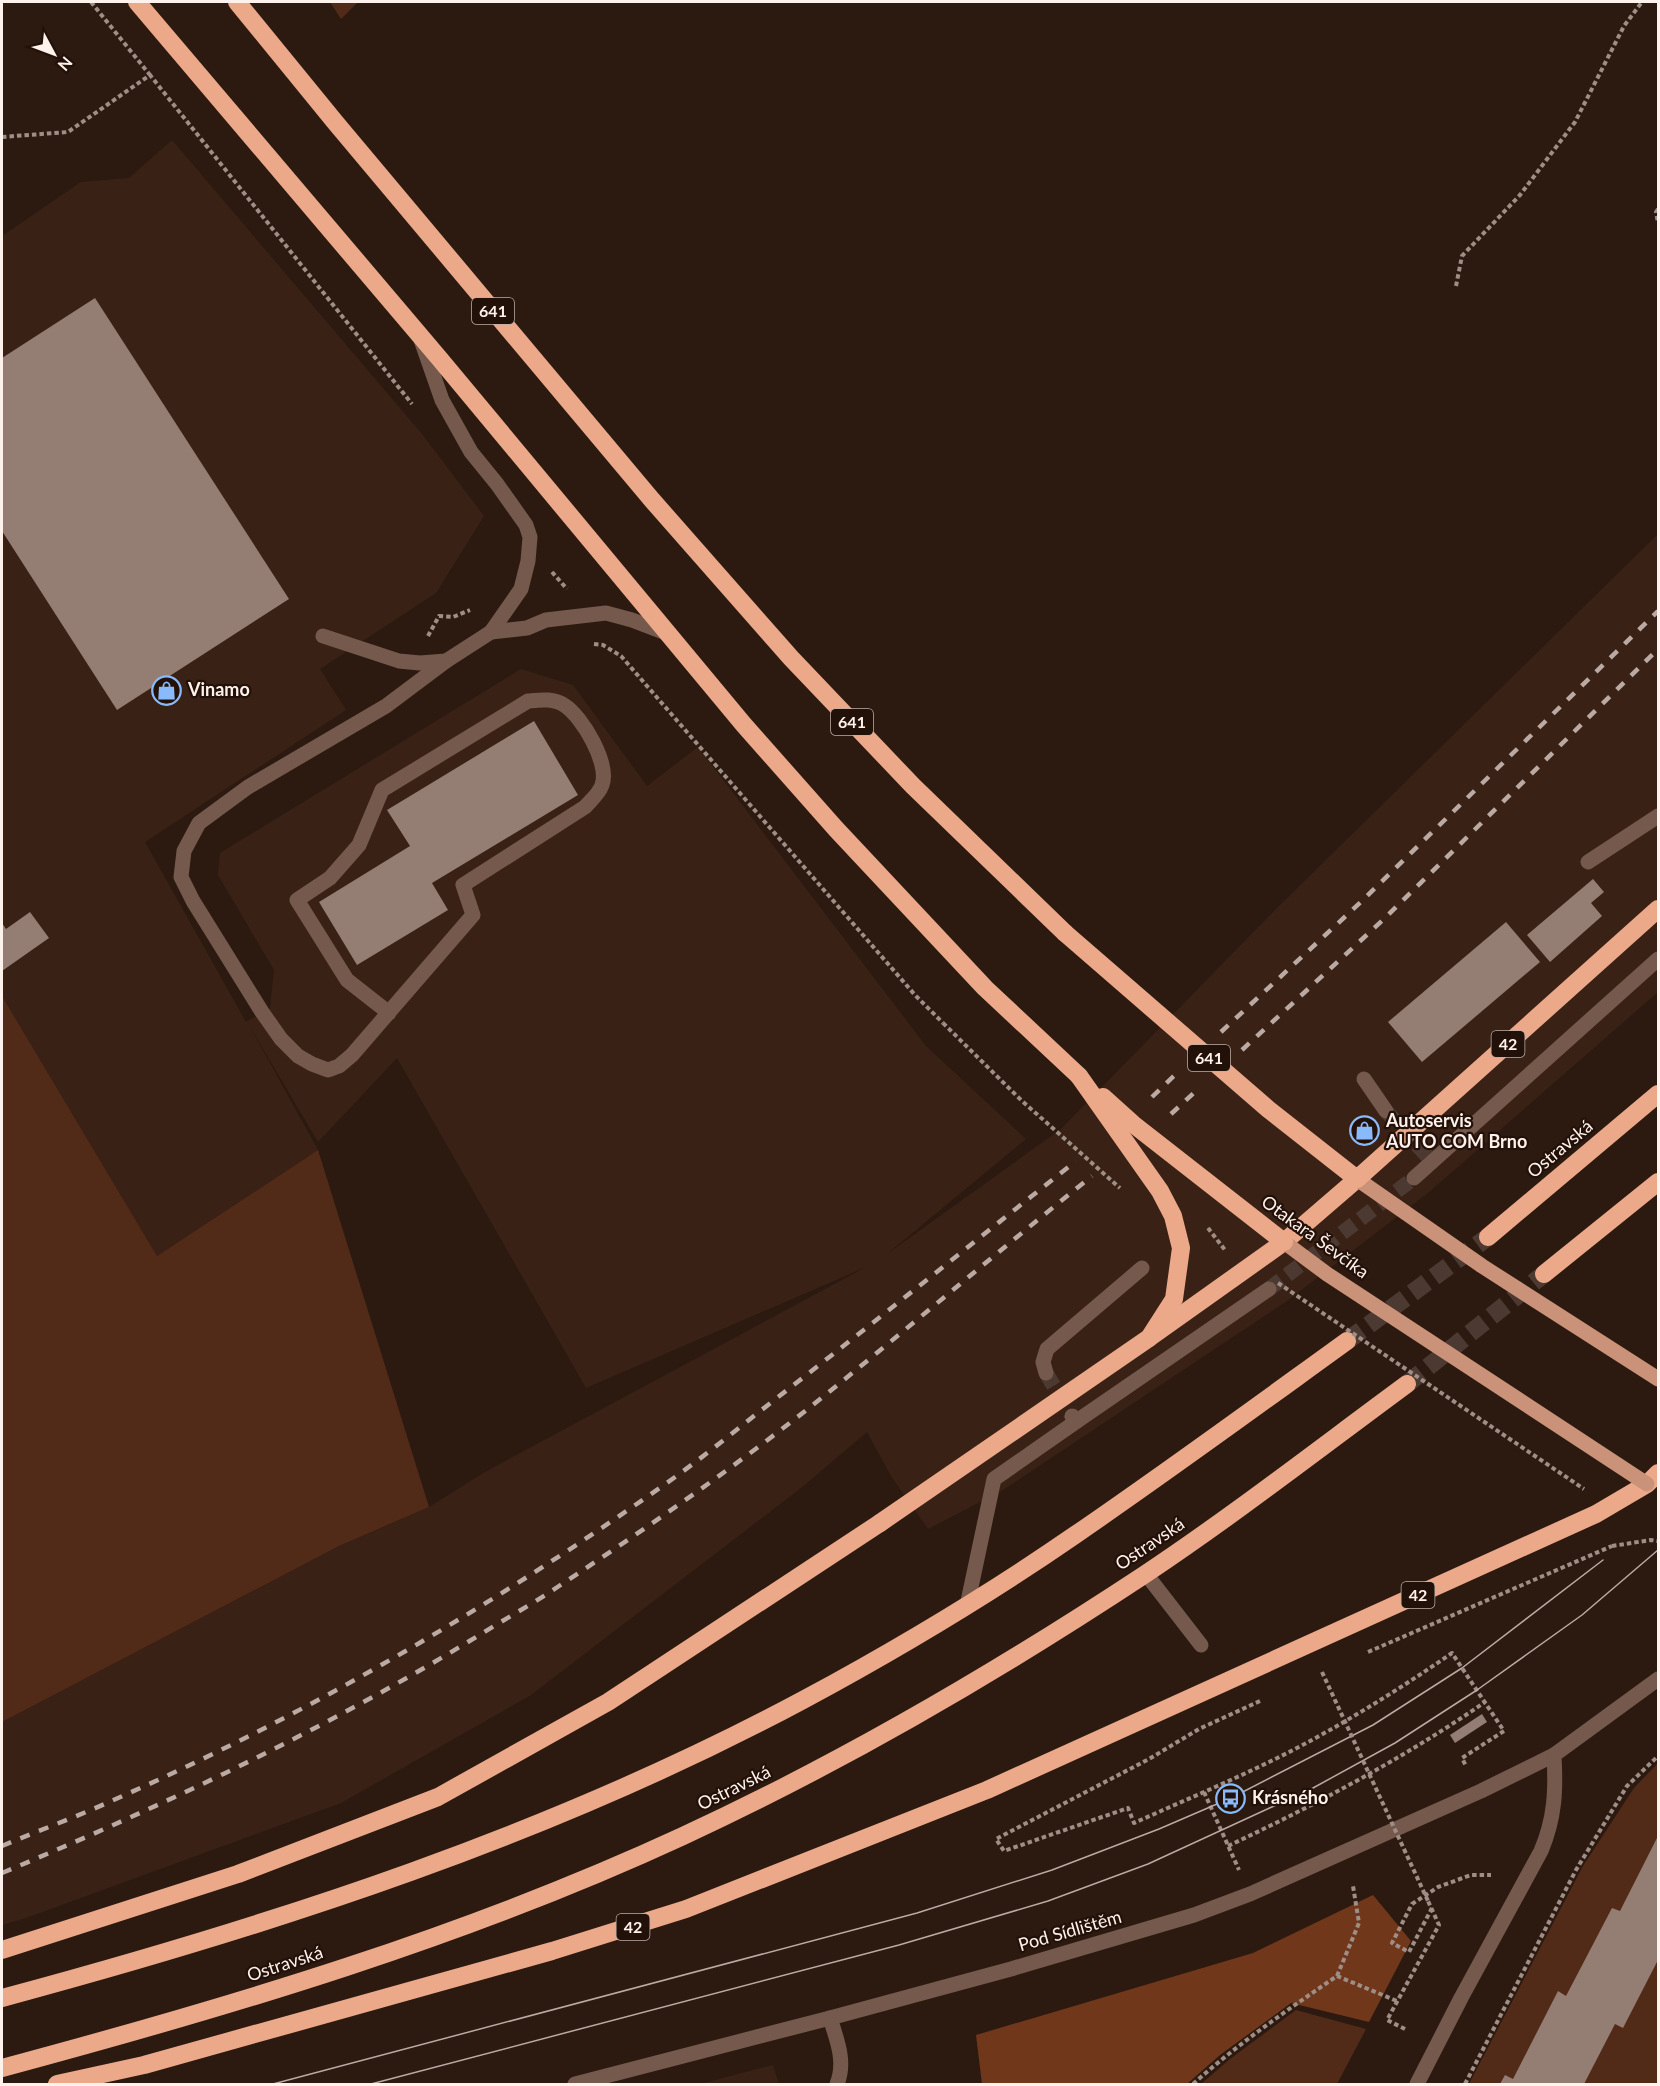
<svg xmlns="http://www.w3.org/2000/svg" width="1660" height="2086" font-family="Lato,sans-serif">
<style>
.built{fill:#3a2115}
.green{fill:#512b18}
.forest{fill:#70371a}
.building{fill:#947d72}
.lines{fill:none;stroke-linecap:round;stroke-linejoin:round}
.minor-tunnel{stroke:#4c3a32;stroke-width:15;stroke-dasharray:15 8;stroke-linecap:butt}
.highway-tunnel{stroke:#4c3a32;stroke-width:18;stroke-dasharray:18 9;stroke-linecap:butt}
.path{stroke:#9e8e86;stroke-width:4;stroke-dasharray:4.5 3;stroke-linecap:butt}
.minor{stroke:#74594c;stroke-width:15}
.highway{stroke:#eca98a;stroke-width:18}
.tram{stroke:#baaaa3;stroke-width:1.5}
.rail{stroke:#baaaa3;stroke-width:4.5;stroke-dasharray:10 10;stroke-linecap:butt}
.path-bridge{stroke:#9e8e86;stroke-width:4;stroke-dasharray:4.5 3;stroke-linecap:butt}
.major-bridge{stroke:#ca9278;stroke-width:15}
.highway-bridge{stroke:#eca98a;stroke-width:18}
.labels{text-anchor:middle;stroke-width:4.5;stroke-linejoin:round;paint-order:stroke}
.shield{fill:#221108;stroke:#bdaea7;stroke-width:1.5}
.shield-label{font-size:16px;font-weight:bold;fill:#fff1eb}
.poi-label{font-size:18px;font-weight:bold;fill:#fff1eb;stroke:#221108;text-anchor:start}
.street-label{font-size:18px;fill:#fff1eb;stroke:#221108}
</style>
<rect width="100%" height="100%" fill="#2c1a11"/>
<g class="built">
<polygon points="172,140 422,434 484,516 436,593 320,669 346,710 145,842 246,1022 270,1008 274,970 218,875 220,853 521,669 573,685 647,786 698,747 926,1046 1026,1139 887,1254 1061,1129 1277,908 1658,534 1658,992 1428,1193 1287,1301 1003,1490 928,1529 891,1476 867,1432 801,1488 531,1695 341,1803 26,1918 2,1925 2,1722 339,1546 429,1507 485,1472 866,1267 586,1388 397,1058 318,1142 249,1025 318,1150 157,1256 2,996 2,236 81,182 129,178"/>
<polygon points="773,2065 779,2084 700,2084"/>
</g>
<g class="green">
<polygon points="330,2 358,2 341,19"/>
<polygon points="2,996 157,1256 318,1150 429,1507 339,1546 2,1722"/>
<polygon points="1658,1763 1658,2084 1469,2084 1583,1866 1634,1788"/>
<polygon points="1296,2010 1366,2029 1337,2084 1201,2084 1230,2059"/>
</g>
<polygon class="forest" points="1373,1895 1411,1941 1369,2022 1291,2003 1220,2055 1187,2084 982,2084 976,2035 1253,1953"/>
<g class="building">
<polygon points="95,298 289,599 117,710 2,531 2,358"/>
<polygon points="534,721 578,795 432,883 448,910 357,965 319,902 410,846 387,810"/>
<polygon points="1593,879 1604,892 1591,903 1602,916 1550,962 1527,935"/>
<polygon points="30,912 49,938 2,971 2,923 6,929"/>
<polygon points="1506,922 1540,962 1422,1062 1388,1022"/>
<polygon points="1482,1714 1487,1722 1455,1743 1450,1735"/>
<polygon points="1658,1836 1658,1960 1623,2028 1615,2024 1584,2084 1500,2084 1505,2075 1513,2079 1558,1991 1566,1996 1612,1908 1620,1911"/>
</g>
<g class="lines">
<g class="minor-tunnel">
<polyline points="1386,1111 1428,1157"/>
<polyline points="1269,1289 1414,1178"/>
<polyline points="1046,1373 1072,1416"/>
</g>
<g class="highway-tunnel">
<polyline points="1347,1341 1488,1237"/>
<polyline points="1407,1384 1544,1274"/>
</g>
<g class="path">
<polyline points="91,2 150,75"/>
<polyline points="2,137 68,132 150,75 412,404"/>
<polyline points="1658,209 1656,212 1658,223"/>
<polyline points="1456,286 1462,256 1520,195 1575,122 1624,26 1642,2"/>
<polyline points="552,572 567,589"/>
<polyline points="428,636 439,616 453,617 470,610"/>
<polyline points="594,644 603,645 621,656 915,995 943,1023"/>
<polyline points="1208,1228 1225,1250"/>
<polyline points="1368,1652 1612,1546"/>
<path d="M1260,1701L1199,1729L1149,1759L996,1839L1004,1851L1128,1808L1134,1823C1194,1796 1255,1771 1312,1740C1361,1713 1407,1684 1452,1653L1504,1731L1462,1758L1466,1766"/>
<polyline points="1204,1792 1239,1870"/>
<path d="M1228,1846C1317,1804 1404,1758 1485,1702"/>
<polyline points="1432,1908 1409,1952 1392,1943 1412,1904 1438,1887 1471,1875 1491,1875"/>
<polyline points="1337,1976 1359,1923 1353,1886"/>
<polyline points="1405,2029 1387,2020 1439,1925 1428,1901"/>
<path d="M1193,2084C1238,2044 1287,2010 1337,1976L1397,2001"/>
<polyline points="1465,2084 1576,1870 1627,1786 1658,1756"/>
</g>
<g class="minor">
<polyline points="491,632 527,628 546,620 606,613 632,620 666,633"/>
<polyline points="323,636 399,661 420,663 446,661"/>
<polyline points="1588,862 1658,816"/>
<path d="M389,1013L347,980L297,900L330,878L359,845L382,790L528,701C540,700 553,698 564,705C582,716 610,764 602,785C599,794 591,800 585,807L463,885L473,915L352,1055L339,1066L328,1070L312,1064L298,1056L281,1039L262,1012L193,901L181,877L184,851L199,823L248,787L386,706L446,661L491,632L521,589L528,561L530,537L526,525L497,484L471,452L442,400L421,340"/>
<polyline points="1364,1079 1386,1111"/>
<polyline points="1414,1178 1658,959"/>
<polyline points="1046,1373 1043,1362 1047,1349 1142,1268"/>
<polyline points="1072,1416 1077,1421 1269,1289"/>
<polyline points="1146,1574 1201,1645"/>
<polyline points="967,1606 994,1479 1077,1421"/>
<path d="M830,2018C837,2040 846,2062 837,2084"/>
<polyline points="575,2084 830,2018 1011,1969 1194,1915 1250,1894 1481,1791 1554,1755"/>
<path d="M1417,2084L1461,1998L1541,1851C1555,1818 1556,1790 1554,1755L1658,1679"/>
</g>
<g class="highway">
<polyline points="137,2 439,358 744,725 836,829 985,988 1079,1076"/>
<polyline points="237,2 335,122 652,500 791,658 913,786 1065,933"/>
<polyline points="1488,1237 1658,1094"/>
<polyline points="1544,1274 1658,1182"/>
<polyline points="1149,1338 1284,1242 1357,1179"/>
<polyline points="2,1950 238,1874 438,1797 608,1702 880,1523"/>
<path d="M2,1998C277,1924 551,1835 803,1700C896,1650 988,1595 1075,1535C1167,1472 1257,1406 1347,1341"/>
<path d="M2,2068C233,2006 465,1937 683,1836C843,1762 997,1672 1144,1575C1234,1515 1320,1448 1407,1384"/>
<polyline points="57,2084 144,2065 552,1951 686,1909 987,1790 1596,1514 1647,1484 1658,1473"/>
</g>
<g class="tram">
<polyline points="273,2084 917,1913 1052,1870 1159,1829 1231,1798 1373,1725 1462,1668 1603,1560"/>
<polyline points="371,2084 899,1945 1048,1901 1148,1864 1313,1788 1395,1743 1477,1690 1582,1615 1658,1550"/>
</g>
<g class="rail">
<polyline points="1221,1032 1363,900 1658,611"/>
<polyline points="1242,1050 1384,919 1658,649"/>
<polyline points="1152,1097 1176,1074"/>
<polyline points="1171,1114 1196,1091"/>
<path d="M2,1846C37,1831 74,1818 109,1802C303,1717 488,1609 661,1487C700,1460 736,1430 773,1401C875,1322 975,1241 1076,1161"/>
<path d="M2,1873C167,1804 328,1728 481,1634C507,1618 534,1603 559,1586C644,1530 729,1471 809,1408C904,1332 997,1252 1092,1176"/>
</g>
<g class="path-bridge">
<polyline points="943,1023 1021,1100 1120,1188"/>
<polyline points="1278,1283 1584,1489"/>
<polyline points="1612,1546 1651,1540 1658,1541"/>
<polyline points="1322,1672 1428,1901"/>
</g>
<g class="major-bridge">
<polyline points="1357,1179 1482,1266 1658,1379"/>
<polyline points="1284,1242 1327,1274 1647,1484"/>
</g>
<g class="highway-bridge">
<polyline points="1065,933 1268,1109 1357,1179 1658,909"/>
<polyline points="1103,1097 1133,1124 1284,1242"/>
<polyline points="880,1523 1149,1338 1174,1299 1181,1248 1173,1216 1160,1191 1079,1076"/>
</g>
</g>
<defs>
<symbol id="shop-ring" viewBox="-11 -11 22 22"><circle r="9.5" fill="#221108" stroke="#89bafc" stroke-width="1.5"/><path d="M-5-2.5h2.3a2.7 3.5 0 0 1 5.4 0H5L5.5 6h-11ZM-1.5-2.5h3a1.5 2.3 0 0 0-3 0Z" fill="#89bafc"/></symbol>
<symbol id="bus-ring" viewBox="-11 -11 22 22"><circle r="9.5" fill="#221108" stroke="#89bafc" stroke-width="1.5"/><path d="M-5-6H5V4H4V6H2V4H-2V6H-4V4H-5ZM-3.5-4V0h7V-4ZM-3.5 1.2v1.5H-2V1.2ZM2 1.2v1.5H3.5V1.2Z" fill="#89bafc"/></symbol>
</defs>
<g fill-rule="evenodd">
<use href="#shop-ring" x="150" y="674" width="33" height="33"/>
<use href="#shop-ring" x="1348" y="1114" width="33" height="33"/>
<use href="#bus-ring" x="1214" y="1782" width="33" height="33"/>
</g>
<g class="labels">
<g class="shield">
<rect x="472" y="298" width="42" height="26" rx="4.5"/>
<rect x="831" y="709" width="42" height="26" rx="4.5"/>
<rect x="1491.5" y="1031" width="33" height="26" rx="4.5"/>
<rect x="1188" y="1045" width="42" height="26" rx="4.5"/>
<rect x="1401.5" y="1582" width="33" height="26" rx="4.5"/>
<rect x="616.5" y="1914" width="33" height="26" rx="4.5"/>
</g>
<g class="shield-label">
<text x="493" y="317">641</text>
<text x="852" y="728">641</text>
<text x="1508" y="1050">42</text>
<text x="1209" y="1064">641</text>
<text x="1418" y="1601">42</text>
<text x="633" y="1933">42</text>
</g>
<g class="poi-label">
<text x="188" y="696">Vinamo</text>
<text x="1386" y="1127">Autoservis<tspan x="1386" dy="21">AUTO COM Brno</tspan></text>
<text x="1252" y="1804">Krásného</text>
</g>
<g class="street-label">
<text transform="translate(1560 1149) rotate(-40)" y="6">Ostravská</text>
<text transform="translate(1315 1237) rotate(36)" y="6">Otakara Ševčíka</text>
<text transform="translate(1150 1544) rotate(-34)" y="6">Ostravská</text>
<text transform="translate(734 1788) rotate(-26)" y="6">Ostravská</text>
<text transform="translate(1070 1931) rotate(-16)" y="6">Pod Sídlištěm</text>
<text transform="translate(285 1964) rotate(-18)" y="6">Ostravská</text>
</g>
</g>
<rect width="1660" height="2086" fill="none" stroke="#fff1eb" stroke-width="6"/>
<g transform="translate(54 54) rotate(131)" stroke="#221108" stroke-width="4.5" paint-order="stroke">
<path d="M0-4.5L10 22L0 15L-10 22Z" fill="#fff1eb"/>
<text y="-9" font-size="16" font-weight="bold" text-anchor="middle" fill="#fff1eb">N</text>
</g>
</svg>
